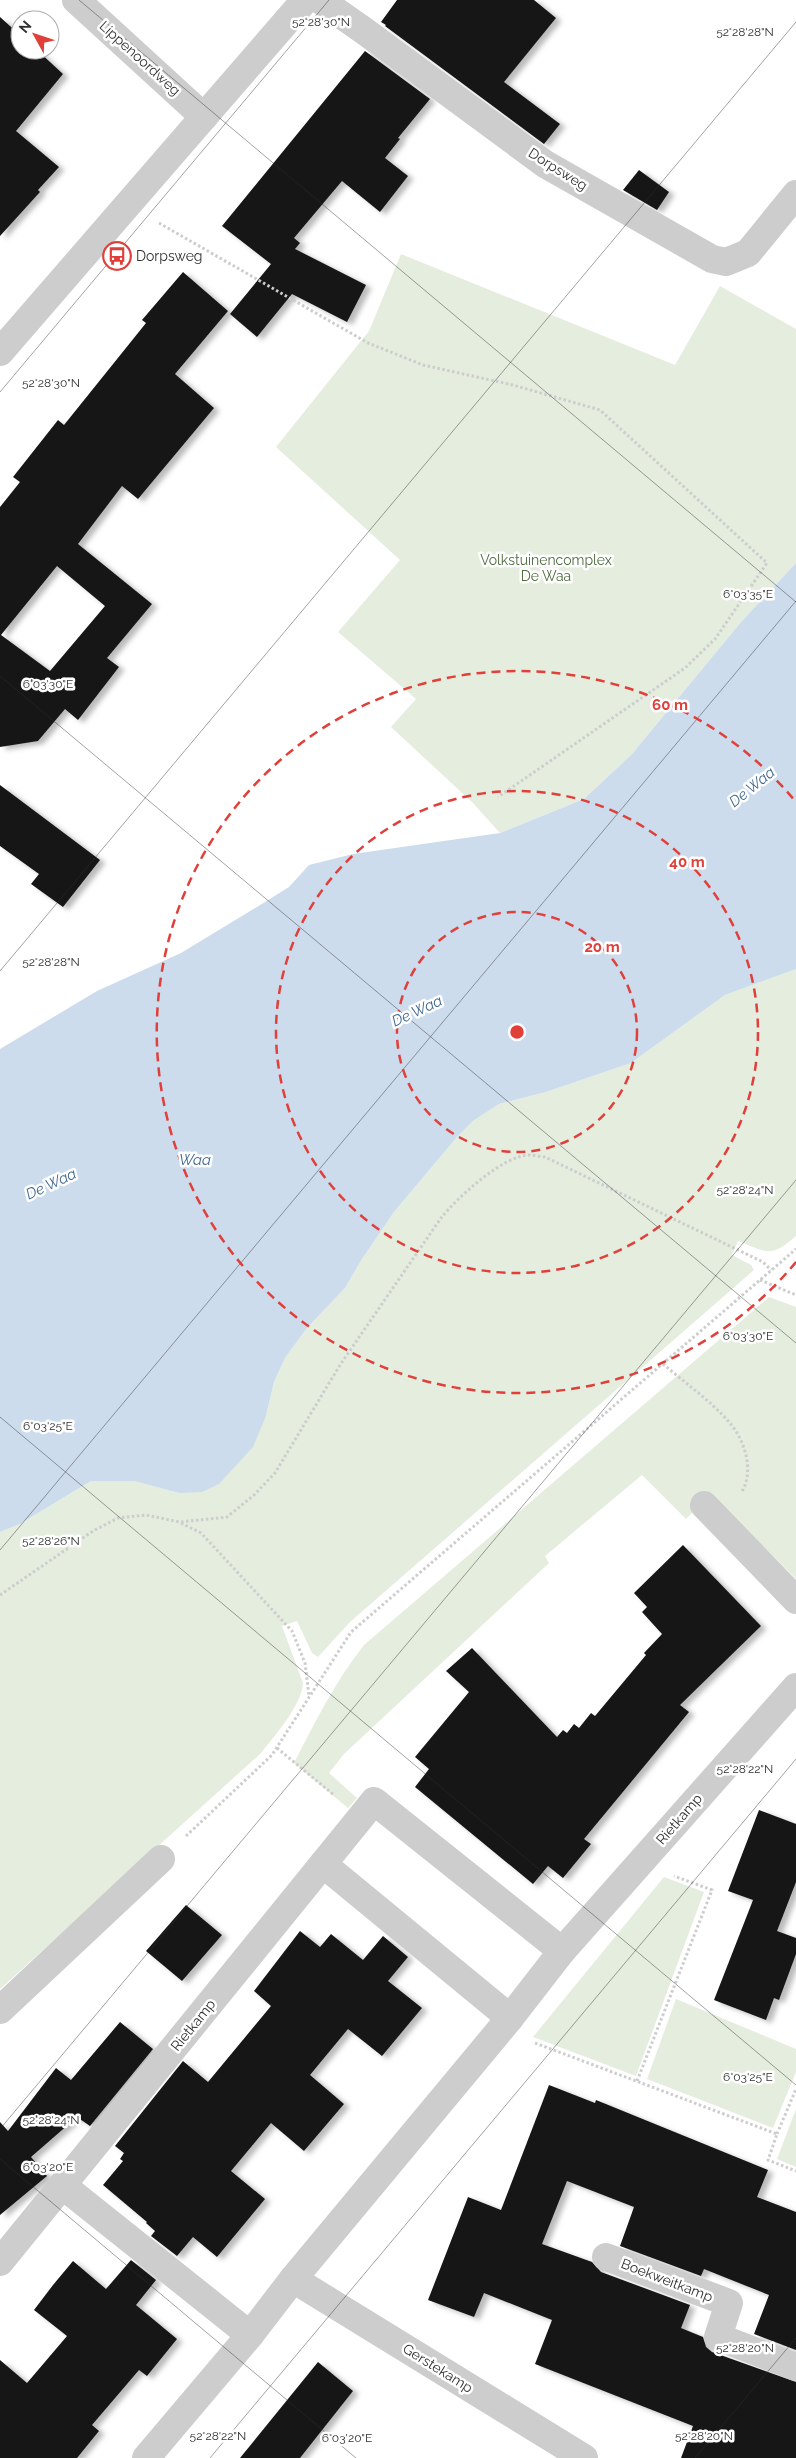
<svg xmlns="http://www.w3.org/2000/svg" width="796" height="2458" font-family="Raleway,sans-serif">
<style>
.green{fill:#e5eddf}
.water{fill:#ccdcec}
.building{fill:#171717;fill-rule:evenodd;filter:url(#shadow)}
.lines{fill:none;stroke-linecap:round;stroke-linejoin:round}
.path{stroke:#cdcdcd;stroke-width:3;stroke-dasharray:2.5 2.5;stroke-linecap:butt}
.minor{stroke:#cdcdcd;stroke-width:28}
.ticks{fill:none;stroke:#303030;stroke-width:1;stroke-opacity:0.45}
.ring{fill:none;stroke:#e03f3a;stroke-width:2.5;stroke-dasharray:9 6}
.labels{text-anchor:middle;stroke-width:5;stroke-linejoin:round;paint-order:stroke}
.street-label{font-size:14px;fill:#303030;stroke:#fff}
.poi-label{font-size:14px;fill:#303030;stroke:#fff;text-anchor:start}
.park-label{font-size:14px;fill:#4f6b3f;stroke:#fff}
.water-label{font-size:15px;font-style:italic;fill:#406991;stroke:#fff}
.ticks-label{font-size:12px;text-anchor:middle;fill:#303030;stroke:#fff;stroke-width:5;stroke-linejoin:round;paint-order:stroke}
.centre{fill:#e03f3a;stroke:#fff;stroke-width:2.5}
.ring-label{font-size:15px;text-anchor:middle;font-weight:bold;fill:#e03f3a;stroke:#fff;stroke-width:5;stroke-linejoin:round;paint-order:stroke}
</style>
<defs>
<filter id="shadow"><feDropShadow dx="5.5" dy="3" stdDeviation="2.5" flood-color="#0004"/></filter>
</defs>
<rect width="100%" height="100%" fill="#fff"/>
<g class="green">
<polygon points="401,254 675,365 720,286 796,329 796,563 741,622 632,754 584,799 500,833 473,803 391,727 416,699 338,632 400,560 276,447 369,331"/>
<path d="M796,969V1236C770,1259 767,1252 738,1241L732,1255L751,1265L754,1270L350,1622L318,1657L312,1653L297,1621L282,1626L303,1683C302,1705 274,1737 260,1754L0,1989V1532L20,1524L91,1481H134L179,1493L266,1416L274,1382L285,1358L307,1328L345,1288L362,1259L394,1212L457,1137L473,1121L499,1104L546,1092L631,1063L725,995Z"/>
<path d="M769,1297L796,1307V1579L711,1494L686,1519L642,1475L545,1556L549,1563L344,1754L329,1773L357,1798L348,1808L294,1763C315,1722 335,1682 364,1645Z"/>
<polygon points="664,1877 704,1892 636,2076 533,2037"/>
<polygon points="676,1999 796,2049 796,2072 773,2128 647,2079"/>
<polygon points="796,2109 796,2167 777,2159"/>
</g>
<polygon class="water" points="796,563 796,969 725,995 631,1063 546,1092 499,1104 473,1121 457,1137 394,1212 362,1259 345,1288 307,1328 285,1358 274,1382 266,1416 253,1447 219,1484 202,1492 179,1493 134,1481 91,1481 20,1524 0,1532 0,1049 97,991 181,953 257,907 289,887 309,865 353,854 500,833 584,799 632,754 741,622"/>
<g class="building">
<polygon points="397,0 534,0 556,18 504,82 560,124 544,144 385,26 386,25 381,22"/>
<polygon points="0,17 20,35 20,50 37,50 63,74 16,131 59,167 38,190 40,192 0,236"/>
<polygon points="365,51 430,99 398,138 400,139 385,158 408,176 380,212 342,181 294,238 300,243 295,249 366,285 347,322 292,294 257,337 230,314 271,264 222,226"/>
<polygon points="639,170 669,192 657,210 623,190"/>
<path d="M183,272L228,311L175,374L214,408L138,499L122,486L78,544L152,604L107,658L119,667L78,720L65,709L38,741L0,747V507L20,482L13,477L58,420L64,425L146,323L142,320ZM57,566L105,606L50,671L1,635Z"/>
<polygon points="0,785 100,860 63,907 31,884 39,874 0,846"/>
<polygon points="683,1545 761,1626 680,1705 689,1712 584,1839 591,1844 563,1878 548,1866 533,1884 415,1787 429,1769 415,1757 469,1692 446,1671 472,1648 557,1737 563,1730 567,1733 574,1724 579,1728 591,1713 595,1716 646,1655 644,1653 662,1634 642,1612 647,1607 634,1593"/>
<polygon points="759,1810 796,1824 796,1882 777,1931 796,1938 796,1954 779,2000 774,1998 766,2020 714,2000 753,1900 728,1891"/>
<polygon points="186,1905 222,1935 182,1981 146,1951"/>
<polygon points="300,1931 320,1947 331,1934 363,1960 383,1936 408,1957 388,1981 422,2008 382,2056 348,2029 310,2075 344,2104 304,2151 271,2123 231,2171 265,2199 217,2257 193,2237 177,2256 151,2236 155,2231 146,2223 147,2222 103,2185 123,2161 120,2159 124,2153 115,2146 183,2061 208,2082 271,2006 254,1991"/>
<polygon points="120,2022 153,2049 90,2126 77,2117 31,2157 47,2176 0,2215 0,2122 8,2131 56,2068 71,2080"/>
<polygon points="549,2085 595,2103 596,2100 768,2170 757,2197 796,2212 796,2350 754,2334 769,2295 704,2269 701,2276 620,2246 634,2207 567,2181 542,2244 592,2262 601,2272 690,2305 681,2328 703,2337 706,2347 712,2352 796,2382 796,2458 681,2458 693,2426 535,2364 552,2320 484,2293 474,2317 428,2300 468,2197 501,2210"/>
<polygon points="131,2260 156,2280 136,2305 177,2339 147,2376 139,2370 92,2425 99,2431 77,2458 0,2458 0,2360 27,2383 67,2336 34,2310 53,2285 73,2261 106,2289"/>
<polygon points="318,2362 353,2391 300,2458 240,2458"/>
</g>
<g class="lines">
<g class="path">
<polyline points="159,223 368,343 423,365 513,385 600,410 767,563 715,639 685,668 498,797"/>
<polyline points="760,1280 796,1295"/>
<path d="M663,1364C684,1382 712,1402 729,1422C745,1440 755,1472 741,1493"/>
<polyline points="181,1523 201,1533 292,1631 305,1663 309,1696"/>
<path d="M0,1595L93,1531L118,1518L146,1515L180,1522L227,1517L254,1495L275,1473L340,1365L441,1218C457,1198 503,1155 530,1155C535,1155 540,1157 545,1157L763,1262L771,1270"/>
<polyline points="277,1748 334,1795"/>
<polyline points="186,1836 272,1755 351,1632 796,1249"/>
<polyline points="535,2043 777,2134 768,2160 796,2171"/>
<polyline points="637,2081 712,1890 674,1876"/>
<polyline points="777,2134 796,2089"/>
</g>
<g class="minor">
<polyline points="76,0 204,117"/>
<polyline points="320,0 363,30 545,164 712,259 726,262 748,253 796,194"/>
<polyline points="0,352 305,0"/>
<polyline points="704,1505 796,1600"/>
<polyline points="323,1864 510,2018"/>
<polyline points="0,2010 161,1859"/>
<polyline points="62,2185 250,2335"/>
<polyline points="606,2257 729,2303 718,2337 796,2367"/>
<polyline points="0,2262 374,1801 562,1951"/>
<polyline points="293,2279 584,2458"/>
<polyline points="146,2458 250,2335 293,2279 510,2018 562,1951 796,1687"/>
</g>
</g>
<path class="ticks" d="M79,0L796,602M0,392L329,0M0,676L796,1343M0,971L796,22M0,1417L796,2085M0,1550L796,601M0,2129L796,1180M0,2159L356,2458M210,2458L796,1759M695,2458L796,2338"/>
<g class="ring">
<circle cx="517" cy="1032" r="120"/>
<circle cx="517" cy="1032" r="241"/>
<path d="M796 1262A361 361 0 1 1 796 802"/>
</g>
<defs>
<symbol id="bus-ring" viewBox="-11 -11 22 22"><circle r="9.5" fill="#fff" stroke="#e03f3a" stroke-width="1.5"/><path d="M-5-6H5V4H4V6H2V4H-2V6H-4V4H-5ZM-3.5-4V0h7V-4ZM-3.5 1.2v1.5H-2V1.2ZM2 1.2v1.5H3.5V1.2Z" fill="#e03f3a"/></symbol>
</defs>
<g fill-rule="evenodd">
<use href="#bus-ring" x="101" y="240" width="32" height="32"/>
</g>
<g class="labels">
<g class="street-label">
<text transform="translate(140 58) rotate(42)" y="5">Lippenoordweg</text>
<text transform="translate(558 169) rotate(32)" y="5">Dorpsweg</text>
<text transform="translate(679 1819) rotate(-49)" y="5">Rietkamp</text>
<text transform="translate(193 2025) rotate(-51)" y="5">Rietkamp</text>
<text transform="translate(667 2280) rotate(21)" y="5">Boekweitkamp</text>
<text transform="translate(438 2368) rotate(32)" y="5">Gerstekamp</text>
</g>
<g class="poi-label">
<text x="136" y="261">Dorpsweg</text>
</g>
<g class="park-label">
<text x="546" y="565">Volkstuinencomplex<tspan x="546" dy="16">De Waa</tspan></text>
</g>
<g class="water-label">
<text transform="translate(752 787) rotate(-39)" y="5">De Waa</text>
<text transform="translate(417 1011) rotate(-25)" y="5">De Waa</text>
<text x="195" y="1165">Waa</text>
<text transform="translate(51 1184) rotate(-25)" y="5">De Waa</text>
</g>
</g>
<g class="ticks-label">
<text x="321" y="26">52°28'30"N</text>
<text x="745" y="36">52°28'28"N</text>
<text x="51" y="387">52°28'30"N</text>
<text x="748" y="598">6°03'35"E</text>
<text x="48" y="688">6°03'30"E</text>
<text x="51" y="966">52°28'28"N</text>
<text x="745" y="1194">52°28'24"N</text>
<text x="748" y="1340">6°03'30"E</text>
<text x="48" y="1430">6°03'25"E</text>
<text x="51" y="1545">52°28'26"N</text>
<text x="745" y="1773">52°28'22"N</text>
<text x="748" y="2081">6°03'25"E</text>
<text x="51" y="2124">52°28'24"N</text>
<text x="48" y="2171">6°03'20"E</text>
<text x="745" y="2352">52°28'20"N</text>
<text x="218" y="2440">52°28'22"N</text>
<text x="704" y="2440">52°28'20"N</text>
<text x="347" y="2442">6°03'20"E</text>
</g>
<circle cx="517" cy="1032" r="8" class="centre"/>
<g class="ring-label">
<text x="670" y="710">60 m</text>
<text x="687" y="867">40 m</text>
<text x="602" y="952">20 m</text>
</g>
<g transform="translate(35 35) rotate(310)"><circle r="24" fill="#ffffff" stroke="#acacac"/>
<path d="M0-4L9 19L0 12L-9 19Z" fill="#e03f3a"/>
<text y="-8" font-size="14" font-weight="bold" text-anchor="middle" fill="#303030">N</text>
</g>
</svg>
